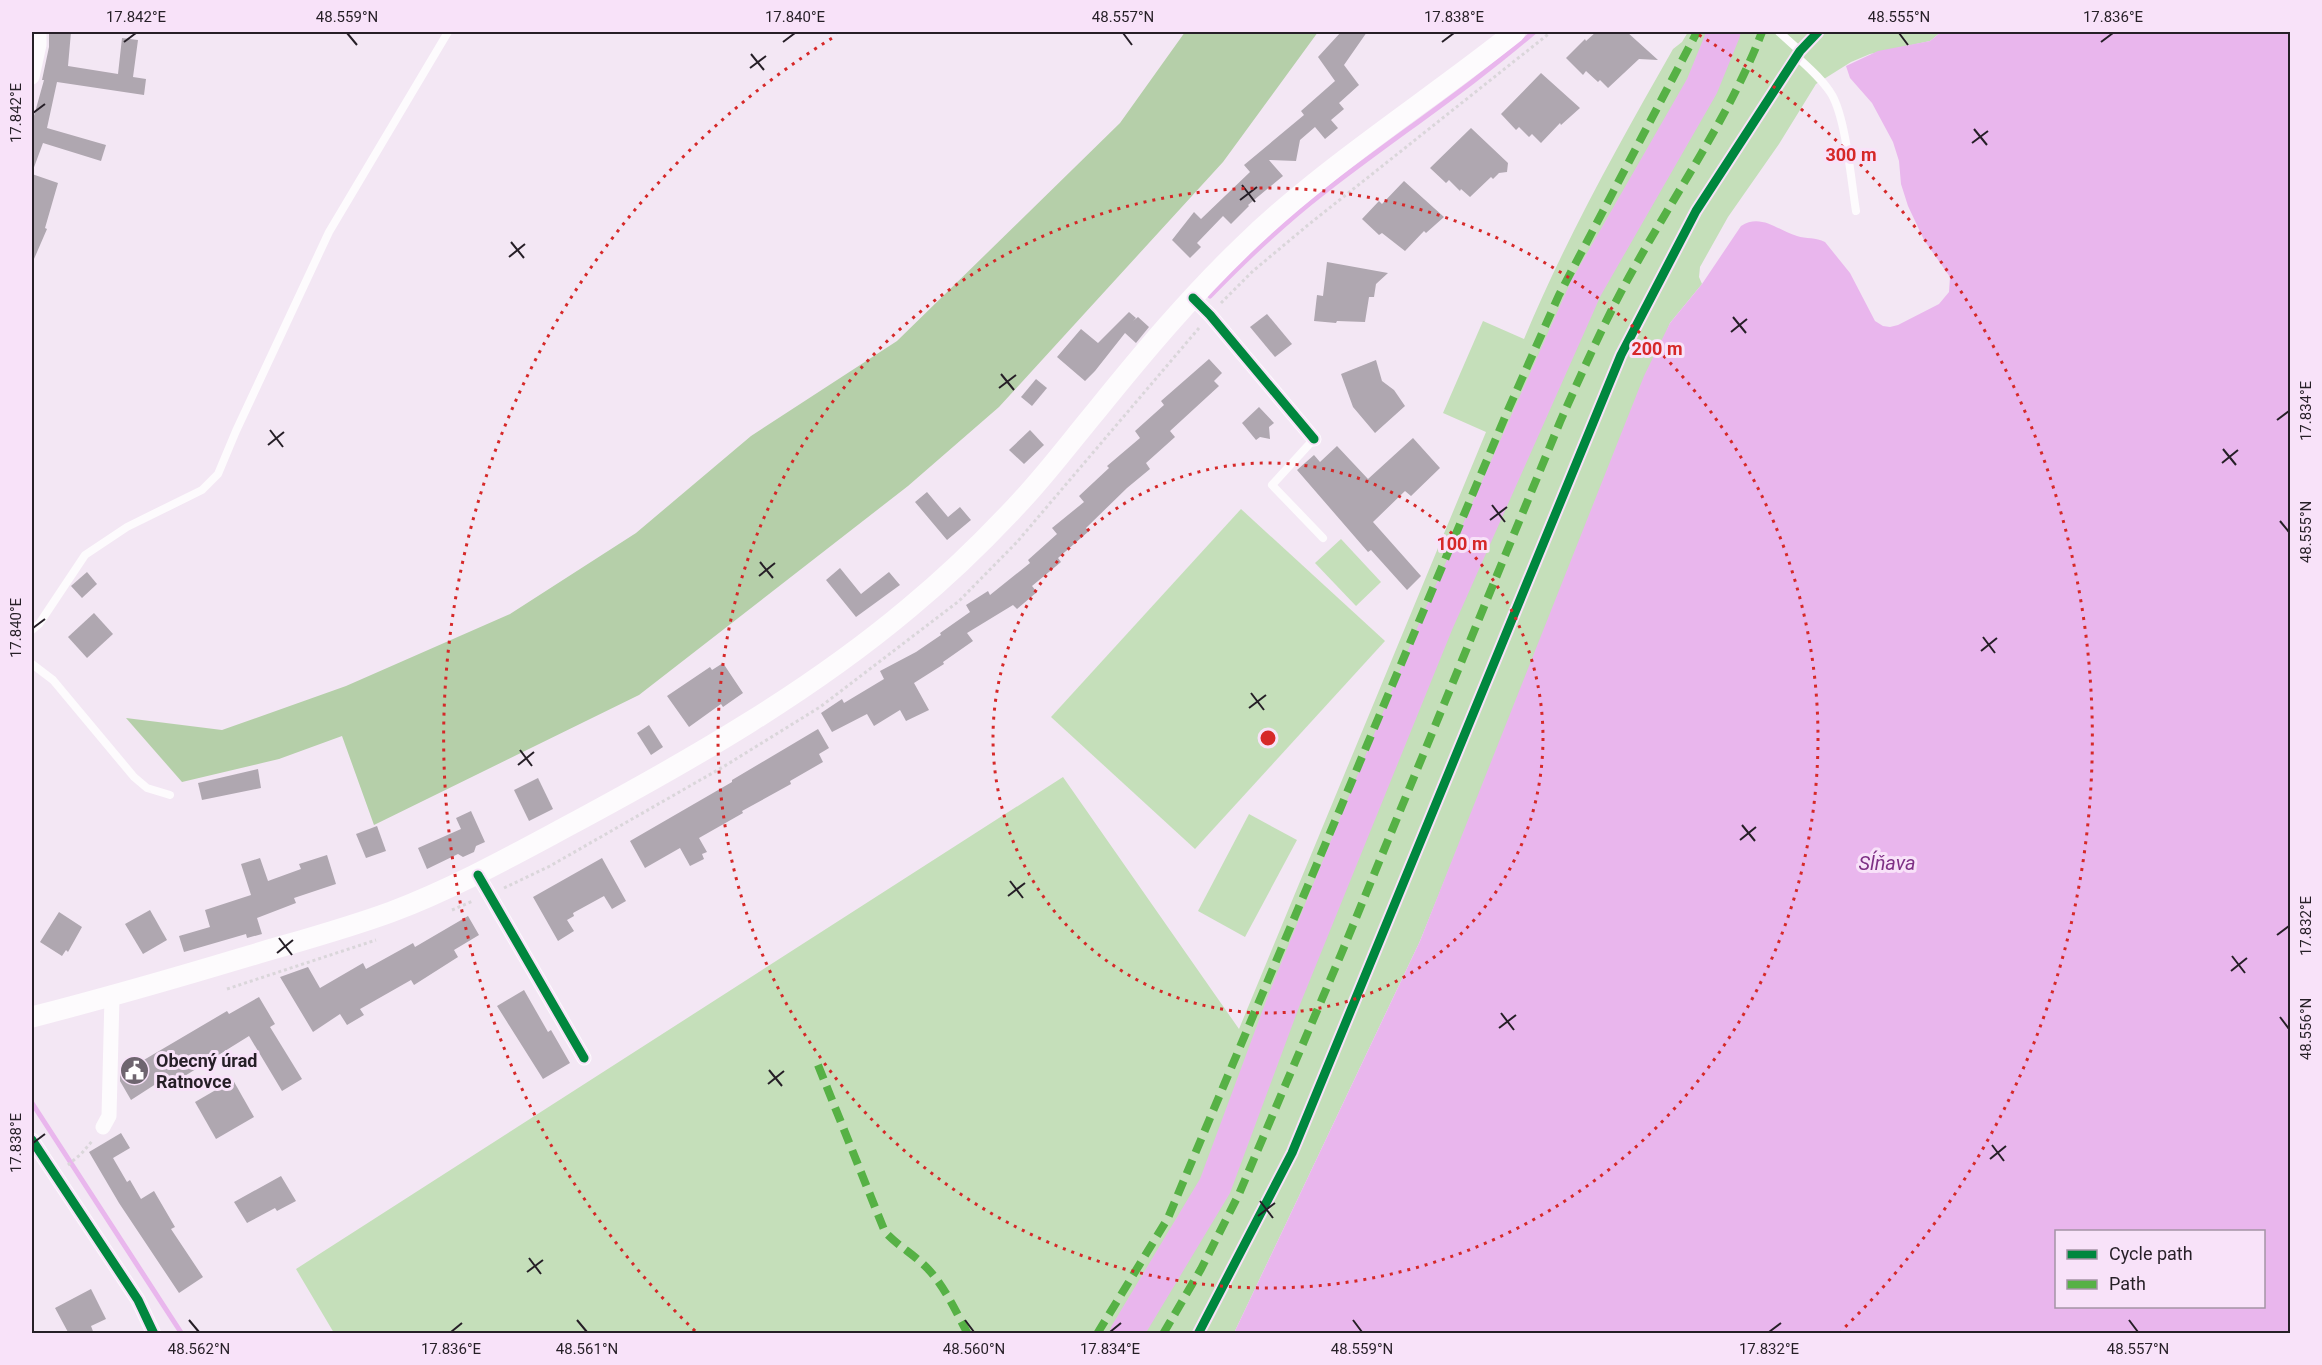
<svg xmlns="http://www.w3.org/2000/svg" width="2322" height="1365" font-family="Roboto,sans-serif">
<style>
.green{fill:#c5dfba}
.forest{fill:#b5cfa9}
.water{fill:#e9b6ed;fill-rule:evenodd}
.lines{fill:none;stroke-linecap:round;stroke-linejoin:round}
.stream{stroke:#e9b6ed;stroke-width:5}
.river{stroke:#e9b6ed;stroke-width:33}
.building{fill:#afa7b0}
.path{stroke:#dad6da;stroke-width:3;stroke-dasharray:3 3;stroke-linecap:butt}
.lane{stroke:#fdfbfd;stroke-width:8}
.street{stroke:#fdfbfd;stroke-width:15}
.secondary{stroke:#fdfbfd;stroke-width:21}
.quiet{stroke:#56b145;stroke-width:8;stroke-dasharray:15 8;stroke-linecap:butt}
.cycleway-casing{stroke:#f8e2f9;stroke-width:13}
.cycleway{stroke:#00873e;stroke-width:9}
.ticks{fill:none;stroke:#261f27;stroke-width:2}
.ring{fill:none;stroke:#d62828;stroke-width:3;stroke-dasharray:3 6}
.labels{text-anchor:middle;stroke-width:6;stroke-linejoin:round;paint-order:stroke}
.poi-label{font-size:18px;font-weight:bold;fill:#261f27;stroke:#f8e2f9;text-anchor:start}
.water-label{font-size:20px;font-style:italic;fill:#7e3085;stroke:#f8e2f9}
.centre{fill:#d62828;stroke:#f8e2f9;stroke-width:3}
.ring-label{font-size:18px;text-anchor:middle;font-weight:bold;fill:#d62828;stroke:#f8e2f9;stroke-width:6;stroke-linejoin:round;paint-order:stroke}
.neatline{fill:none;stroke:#261f27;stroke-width:2}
.ticks-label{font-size:15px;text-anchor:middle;fill:#261f27}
</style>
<rect width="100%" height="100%" fill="#f3e7f4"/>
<g class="green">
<path d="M1688,32H1941L1930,41L1870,54L1851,62L1816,84L1779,144L1728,217L1700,267L1699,277L1702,284L1670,323L1420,941L1234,1333H334L296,1269L1063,777L1239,1029L1486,432L1443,413L1483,321L1524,339C1566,238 1619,144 1673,49L1682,42Z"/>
<polygon points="1241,509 1385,641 1195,849 1051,717"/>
<polygon points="1341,539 1381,582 1356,606 1315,563"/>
<polygon points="1249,814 1297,840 1245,937 1198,911"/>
</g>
<polygon class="forest" points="1185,32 1318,32 1223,162 999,407 908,486 639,695 374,825 342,736 279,759 182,782 126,718 222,730 346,686 510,614 636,533 751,436 897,341 1120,123"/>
<path class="water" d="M1941,32H2290V1333H1234L1420,941L1644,376L1670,323L1702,284L1741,226C1761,213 1777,230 1797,236C1806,239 1816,237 1825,242L1850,273L1875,321L1883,326L1890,327L1898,325L1939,304L1949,292L1950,277L1924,240L1908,206L1901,184L1899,161L1893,142L1872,103L1850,78L1846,66L1878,51L1930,41ZM2056,1232H2264V1306H2056Z"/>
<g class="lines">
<g class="stream">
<path d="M1210,296C1246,259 1284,223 1324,192C1393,138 1468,89 1534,32"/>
<polyline points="32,1103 182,1334"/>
</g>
<polyline class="river" points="1126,1334 1215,1186 1284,1000 1437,623 1586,288 1702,86 1724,32"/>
</g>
<g class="building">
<polygon points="49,32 71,32 68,66 118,74 122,38 138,40 133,77 146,79 144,95 57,82 47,128 106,145 101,161 43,143 33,170 32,169 32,123 44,80 42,80 49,47"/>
<polygon points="1341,32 1367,32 1344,65 1359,85 1339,103 1344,109 1331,120 1338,128 1325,139 1315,127 1300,140 1296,161 1269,160 1283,176 1248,205 1249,206 1231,224 1223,216 1197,243 1201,247 1190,258 1172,240 1194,212 1201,219 1250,172 1244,165 1304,115 1301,111 1335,81 1318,57"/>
<polygon points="1596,32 1627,32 1658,60 1639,59 1608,88 1600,80 1598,82 1586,71 1583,75 1566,58 1585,39 1586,41"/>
<polygon points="1541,73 1580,108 1561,125 1560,123 1541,143 1532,134 1529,137 1519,127 1516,130 1501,114"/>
<polygon points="1471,128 1508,163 1507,172 1499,173 1493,179 1491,177 1470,197 1461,189 1460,191 1449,180 1446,183 1430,168"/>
<polygon points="32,174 58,183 45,228 47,229 34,259 32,258"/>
<polygon points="1404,181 1444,217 1426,233 1424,231 1405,251 1382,233 1379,235 1362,219 1379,201 1382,204"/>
<polygon points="1327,262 1388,273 1376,284 1374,297 1369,297 1365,322 1337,321 1336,323 1314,321 1317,295 1323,296"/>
<polygon points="1129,312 1136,318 1133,321 1138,317 1149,327 1136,343 1125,333 1095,371 1085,381 1057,357 1081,329 1098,343"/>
<polygon points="1267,314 1292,344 1275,357 1250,327"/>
<polygon points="1209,359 1222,373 1214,381 1219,386 1170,431 1175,437 1146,463 1150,469 1127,488 1086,528 1089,531 1058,558 1061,562 1032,586 1037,592 1017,609 1013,605 967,633 973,641 943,662 944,664 914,683 929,710 906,721 900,710 874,726 867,714 832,732 821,713 842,699 844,703 884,679 880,671 916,652 941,635 940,633 970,612 966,605 988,591 990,595 1030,563 1028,560 1057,534 1052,528 1084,502 1079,496 1109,468 1107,466 1140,438 1135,431 1164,405 1161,401"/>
<polygon points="1376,360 1382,381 1394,390 1405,406 1375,433 1353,407 1341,374"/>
<polygon points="1036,379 1047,388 1032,406 1021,397"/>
<polygon points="1259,407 1274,423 1269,427 1270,439 1260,437 1256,440 1242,423"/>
<polygon points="1030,430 1044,445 1024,464 1009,450"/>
<polygon points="1413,438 1440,468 1411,496 1405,491 1373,522 1421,576 1407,590 1371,550 1368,552 1297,470 1314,455 1320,462 1337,446 1368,479"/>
<polygon points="927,492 948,517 960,507 971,520 947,540 915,502"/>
<polygon points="840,568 861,594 889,572 900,585 856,617 826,580"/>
<polygon points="87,572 97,584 82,598 71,586"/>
<polygon points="94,613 113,634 87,658 68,637"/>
<polygon points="723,663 743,693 723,707 721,704 689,727 667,696 710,667 712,670"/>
<polygon points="649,725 663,747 651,755 637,733"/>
<polygon points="818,729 829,748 819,754 823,762 790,781 791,784 742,811 743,813 699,838 707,852 702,854 704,859 690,866 680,848 645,868 630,841 732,782 732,780"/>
<polygon points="258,769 261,788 202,800 198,783"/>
<polygon points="538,778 553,809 529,821 514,790"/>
<polygon points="471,811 485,842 476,846 474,852 463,857 458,854 427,869 418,848 461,829 456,818"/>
<polygon points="377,826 386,851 366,858 356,834"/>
<polygon points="327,855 336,884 294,898 296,903 257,918 262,934 247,938 246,934 184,952 179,936 210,927 205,910 251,895 241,864 260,858 268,881 301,869 299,864"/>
<polygon points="602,858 626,901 612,909 604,896 573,913 574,916 567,920 574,931 558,941 533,897"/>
<polygon points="150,910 167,940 143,954 125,924"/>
<polygon points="59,912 82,927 68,952 66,950 62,956 40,942"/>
<polygon points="468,916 479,935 454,950 458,957 414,985 411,980 360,1009 364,1015 347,1025 340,1014 313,1032 280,977 308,967 320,988 363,963 366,969 413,943 415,947"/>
<polygon points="524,990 548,1032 551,1030 570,1063 543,1079 497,1006"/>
<polygon points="259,997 275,1024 270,1027 302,1079 282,1091 249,1036 167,1087 162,1080 131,1100 120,1081 120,1074 227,1011 229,1014"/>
<polygon points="233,1080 254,1117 216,1139 195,1102"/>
<polygon points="121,1133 130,1148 113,1158 127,1182 130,1180 141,1199 154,1191 175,1227 171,1229 203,1277 179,1293 119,1203 89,1152"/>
<polygon points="281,1176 296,1201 277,1211 275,1208 247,1223 234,1202"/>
<polygon points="91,1289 106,1319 91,1326 94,1334 69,1334 55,1308"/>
</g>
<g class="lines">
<g class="path">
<polyline points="1221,303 1253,271 1308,225 1551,32"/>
<polyline points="504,888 550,866 723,767 820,707 959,601 1017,542 1199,328"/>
<polyline points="452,910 473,901"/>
<polyline points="227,989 376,940"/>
<polyline points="68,1165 81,1154 93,1140"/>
</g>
<g class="lane">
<polyline points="1779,32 1800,51"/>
<path d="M1797,57C1809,68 1823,80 1832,95C1846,120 1851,180 1856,211"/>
<polyline points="1314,439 1272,485 1323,538"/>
<polyline points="32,630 39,624 85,555 127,527 202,490 218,474 236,431 329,232 448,32"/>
<polyline points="32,664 53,680 134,777 147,788 170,795"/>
<polyline points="1198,1334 1292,1153 1621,355 1696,211 1800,51 1818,32"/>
</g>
<g class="street">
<polyline points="32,77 39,45 39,32"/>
<polyline points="1193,298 1210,315 1314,439"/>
<polyline points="478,875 584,1058"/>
<polyline points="103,1127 109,1116 112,997"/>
<polyline points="32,1140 138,1300 154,1334"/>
</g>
<path class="secondary" d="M32,1017C102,999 172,979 242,958C292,943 342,930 391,912C457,887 517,853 579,820C694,758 809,692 909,608C949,575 986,539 1021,501C1048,472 1072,440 1097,410C1143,353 1190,297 1243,246C1324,167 1426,103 1515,32"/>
<g class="quiet">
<path d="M818,1065L885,1232C898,1246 915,1255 928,1269C945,1287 956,1312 968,1334"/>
<polyline points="1097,1334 1168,1218 1508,410 1559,295 1697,32"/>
<path d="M1163,1334L1201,1269L1239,1194L1342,952L1560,422C1584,368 1608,313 1638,261C1680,186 1731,113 1762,32"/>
</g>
<defs>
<g id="cycleway">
<polyline points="1193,298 1210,315 1314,439"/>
<polyline points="478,875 584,1058"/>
<polyline points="32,1140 138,1300 154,1334"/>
<polyline points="1198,1334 1292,1153 1621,355 1696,211 1800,51 1818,32"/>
</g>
</defs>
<use href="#cycleway" class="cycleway-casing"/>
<use href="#cycleway" class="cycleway"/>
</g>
<path class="ticks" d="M347,33L357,45M1123,33L1132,45M1899,33L1908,45M124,42L136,33M783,42L795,33M1442,42L1454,33M2101,42L2113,33M751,54L764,70M750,68L766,56M33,113L45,104M1974,129L1987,145M1972,143L1988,131M1242,185L1255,202M1240,200L1257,187M511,242L524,258M509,257L525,244M1733,317L1746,333M1731,332L1747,319M1001,374L1014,390M999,388L1016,375M2277,420L2289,411M270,430L283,447M268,445L284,432M2223,449L2236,465M2222,463L2238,450M1492,505L1505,522M1490,520L1507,507M2280,521L2289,532M760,562L773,578M759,576L775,563M33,628L45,619M1983,637L1995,653M1981,651L1997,638M1251,693L1264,710M1249,708L1266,695M520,750L532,766M518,765L534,752M1742,825L1755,841M1740,840L1756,827M1010,881L1023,898M1008,896L1025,883M2277,935L2289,926M279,938L292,955M277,953L293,940M2232,956L2245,973M2231,971L2247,958M1501,1013L1514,1030M2280,1017L2289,1029M1499,1028L1516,1015M769,1070L782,1086M768,1084L784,1071M33,1143L45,1134M1992,1145L2004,1161M1990,1159L2006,1146M1260,1201L1273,1218M1258,1216L1275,1203M529,1258L541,1274M527,1272L543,1260M189,1320L199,1332M577,1320L587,1332M965,1320L974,1332M1353,1320L1362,1332M2129,1320L2138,1332M451,1332L462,1323M1110,1332L1121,1323M1769,1332L1781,1323"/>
<g class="ring">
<circle cx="1268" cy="738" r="275"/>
<circle cx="1268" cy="738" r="550"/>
<path d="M695 1331A825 825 0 0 1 837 35M1699 35A825 825 0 0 1 1841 1331"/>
</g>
<defs>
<symbol id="civic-disc" viewBox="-11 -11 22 22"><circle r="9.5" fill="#6e656f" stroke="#f8e2f9"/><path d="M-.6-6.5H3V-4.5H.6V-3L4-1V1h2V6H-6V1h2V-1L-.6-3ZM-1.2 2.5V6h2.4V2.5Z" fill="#fff"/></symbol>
</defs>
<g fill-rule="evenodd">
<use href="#civic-disc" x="118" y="1054" width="33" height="33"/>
</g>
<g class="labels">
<g class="poi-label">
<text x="156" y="1067">Obecný úrad<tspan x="156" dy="21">Ratnovce</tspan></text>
</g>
<g class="water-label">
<text x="1887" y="870">Sĺňava</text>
</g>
</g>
<circle cx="1268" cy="738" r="9" class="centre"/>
<g class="ring-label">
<text x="1851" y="161">300 m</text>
<text x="1657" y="355">200 m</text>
<text x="1462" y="550">100 m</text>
</g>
<rect width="2322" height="1365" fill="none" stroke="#f8e2f9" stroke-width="66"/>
<rect x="2055" y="1230" width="210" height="78" fill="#f8e2f9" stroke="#a494a5" stroke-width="1.5"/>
<rect x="2067" y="1250" width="30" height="9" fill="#00873e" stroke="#a494a5" stroke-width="1.5"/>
<text x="2109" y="1260" font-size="18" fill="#261f27">Cycle path</text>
<rect x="2067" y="1280" width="30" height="9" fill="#56b145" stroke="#a494a5" stroke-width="1.5"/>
<text x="2109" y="1290" font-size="18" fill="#261f27">Path</text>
<rect x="33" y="33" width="2256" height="1299" class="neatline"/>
<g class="ticks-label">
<text x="136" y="22">17.842°E</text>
<text x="347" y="22">48.559°N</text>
<text x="795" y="22">17.840°E</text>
<text x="1123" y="22">48.557°N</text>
<text x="1454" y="22">17.838°E</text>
<text x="1899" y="22">48.555°N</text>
<text x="2113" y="22">17.836°E</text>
<text transform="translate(16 113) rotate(-90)" y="5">17.842°E</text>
<text transform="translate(2306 411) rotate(-90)" y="5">17.834°E</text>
<text transform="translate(2306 532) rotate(-90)" y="5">48.555°N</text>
<text transform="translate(16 628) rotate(-90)" y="5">17.840°E</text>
<text transform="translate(2306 926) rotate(-90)" y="5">17.832°E</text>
<text transform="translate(2306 1029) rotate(-90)" y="5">48.556°N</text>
<text transform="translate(16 1143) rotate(-90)" y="5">17.838°E</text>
<text x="199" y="1354">48.562°N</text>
<text x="451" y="1354">17.836°E</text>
<text x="587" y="1354">48.561°N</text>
<text x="974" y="1354">48.560°N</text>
<text x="1110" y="1354">17.834°E</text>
<text x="1362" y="1354">48.559°N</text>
<text x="1769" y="1354">17.832°E</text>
<text x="2138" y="1354">48.557°N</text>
</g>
</svg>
